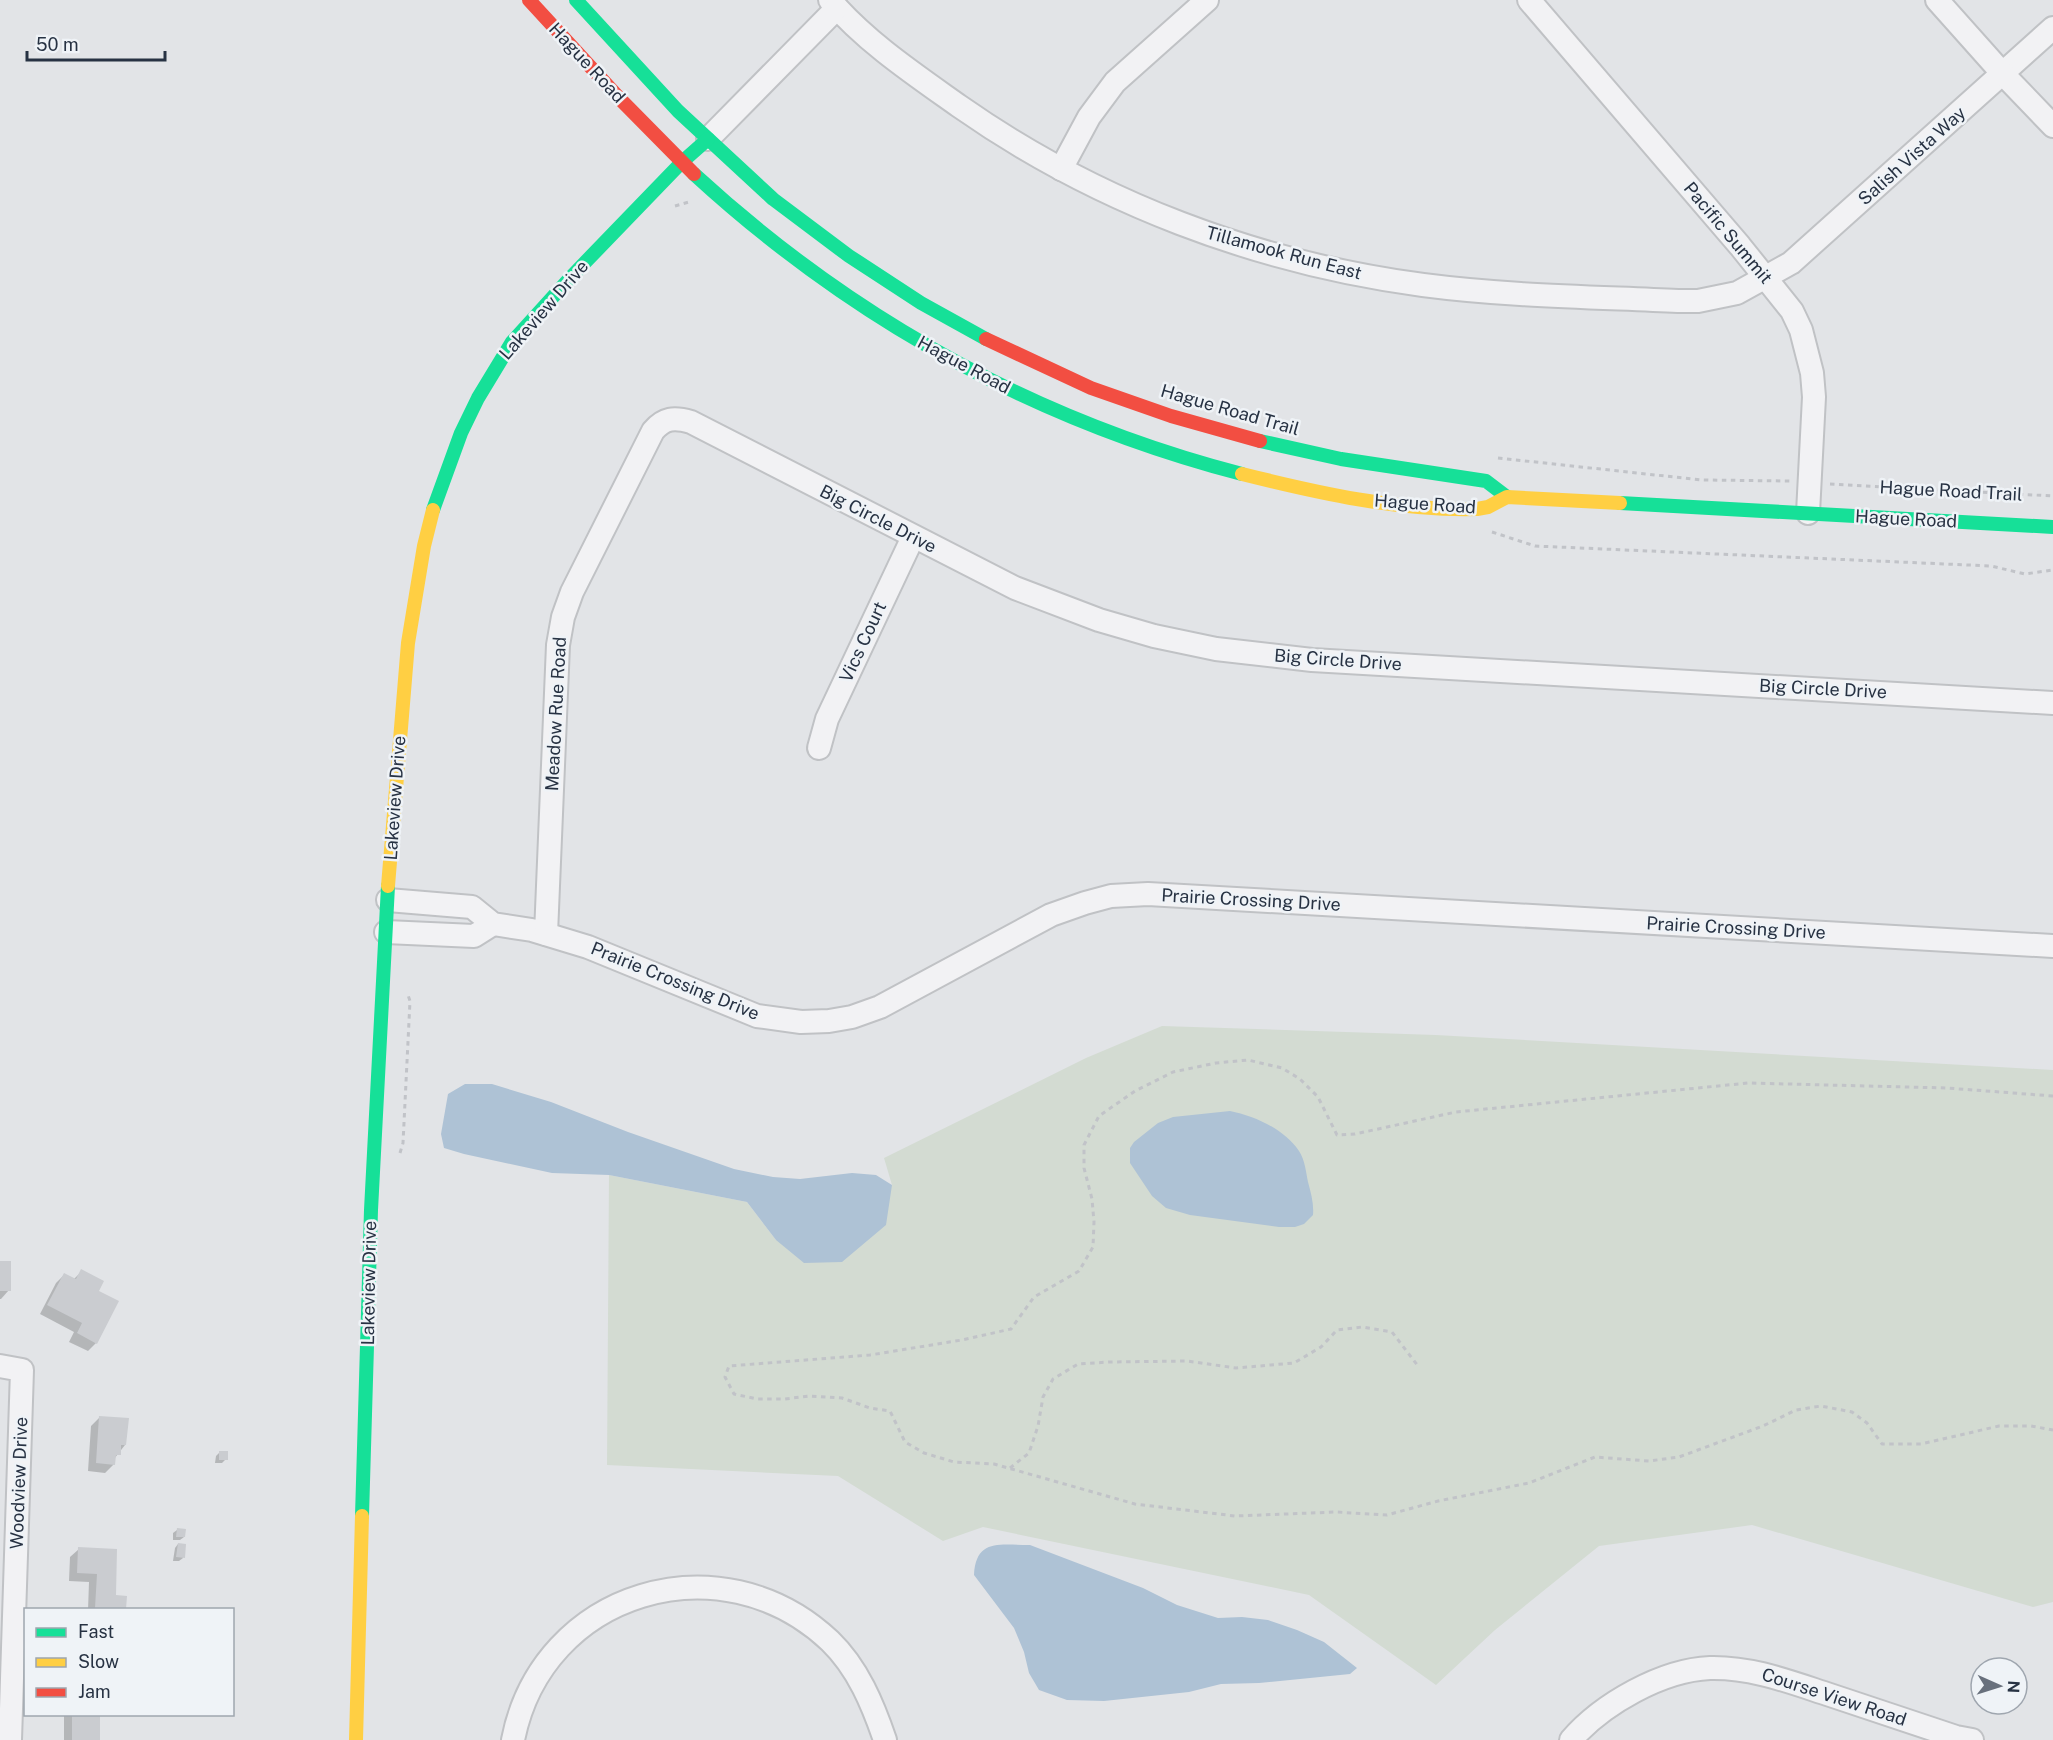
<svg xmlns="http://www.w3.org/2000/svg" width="2053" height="1740" font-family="'Public Sans',sans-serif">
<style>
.green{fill:#d3dbd2}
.water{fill:#aec2d5}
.shadow{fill:#0003}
.building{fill:#caccd0}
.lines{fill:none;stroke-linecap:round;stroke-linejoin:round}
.street-casing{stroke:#c0c2c5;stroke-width:26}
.path{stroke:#c1c3c8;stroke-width:3;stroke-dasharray:4.5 4.5;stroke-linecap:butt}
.street{stroke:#f2f2f4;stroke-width:22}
.fast{stroke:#16e098;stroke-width:14}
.slow{stroke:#ffcf43;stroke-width:14}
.jam{stroke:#f24e42;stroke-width:14}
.labels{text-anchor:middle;stroke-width:5;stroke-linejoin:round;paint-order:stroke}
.street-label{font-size:18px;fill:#273243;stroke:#eff3f7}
</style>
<rect width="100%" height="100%" fill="#e2e4e7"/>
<polygon class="green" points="1162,1026 1436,1035 2053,1070 2053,1602 2033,1607 1752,1525 1599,1546 1495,1630 1436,1685 1309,1595 983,1527 943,1541 838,1476 607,1465 609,1175 747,1202 776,1240 892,1185 884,1158 1086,1058"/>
<g class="water">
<polygon points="465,1084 492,1084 551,1102 628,1132 734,1169 773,1177 800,1179 852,1173 876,1175 892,1185 886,1225 842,1262 804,1263 776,1240 747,1202 609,1175 552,1173 464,1154 444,1148 441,1134 448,1094"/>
<path d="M1230,1111C1255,1116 1284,1129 1299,1151C1305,1160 1306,1172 1308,1182C1311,1193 1314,1204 1313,1215L1304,1224L1295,1227H1279L1190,1215L1166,1208L1152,1196L1130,1163V1148L1134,1142L1158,1123L1173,1117Z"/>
<path d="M1030,1545L1143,1588L1177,1605L1218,1618L1242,1617L1268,1620L1297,1630L1324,1642L1357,1668L1350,1674L1259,1683L1221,1684L1189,1692L1104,1701L1067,1700L1039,1690L1029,1673L1024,1652L1014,1628L974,1575C976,1538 1000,1545 1030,1545Z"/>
</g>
<g class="shadow">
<polygon points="0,1262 9,1290 1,1299 0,1299"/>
<polygon points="82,1271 97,1292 96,1343 88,1351 69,1342 74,1332 40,1314 56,1283 64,1275 74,1279"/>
<polygon points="100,1417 125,1445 114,1459 114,1464 105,1473 88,1471 91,1426"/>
<polygon points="220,1452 226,1459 222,1463 215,1463 216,1456"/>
<polygon points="177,1530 184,1537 180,1540 173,1540 173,1533"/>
<polygon points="178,1544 183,1558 179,1561 173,1561 175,1548"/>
<polygon points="79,1549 125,1608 123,1610 88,1610 89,1582 69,1581 70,1557"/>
<polygon points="64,1714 99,1714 98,1740 64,1740"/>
</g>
<g class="building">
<rect x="0" y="1261" width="11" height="30"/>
<polygon points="81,1269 104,1281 99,1291 119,1301 97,1344 77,1333 82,1323 47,1305 64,1273 76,1279"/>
<polygon points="99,1416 129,1418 126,1445 121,1445 121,1455 116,1455 115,1465 96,1463"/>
<rect x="219" y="1451" width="9" height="9"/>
<polygon points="177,1528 186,1529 185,1537 176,1537"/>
<polygon points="178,1543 186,1544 185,1558 176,1557"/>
<polygon points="78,1547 117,1549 116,1595 127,1596 126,1609 95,1608 97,1574 77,1573"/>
<rect x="72" y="1714" width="28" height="26"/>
</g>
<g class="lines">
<defs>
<g id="street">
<path d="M830,0C866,42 914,74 959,106C1096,202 1257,263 1423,285C1507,296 1593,297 1678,301H1698L1737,293L1791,263L2053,28"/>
<polyline points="1529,0 1740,246 1792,311 1801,330 1812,373 1814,397 1808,513"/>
<polyline points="1937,0 2003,74 2053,126"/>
<polyline points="708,139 837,8"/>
<polyline points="1061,169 1089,117 1115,82 1207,0"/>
<polyline points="819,748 827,719 913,537"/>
<polyline points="388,900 472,907 493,924 532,930 588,947 757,1016 801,1022 829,1021 852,1017 880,1007 1051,915 1085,903 1111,896 1148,894 2053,946"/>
<polyline points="386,932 474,936 493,924"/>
<path d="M546,934L558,645L563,617L572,592L653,431C664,418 674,417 691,422L1015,588L1099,620L1154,636L1216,649L1312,660L2053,703"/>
<polyline points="0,1366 22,1370 10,1740"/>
<path d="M513,1740C542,1591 721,1538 830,1641C858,1668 873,1705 885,1740"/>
<path d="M1571,1740C1602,1704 1662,1670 1710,1668C1752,1667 1790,1682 1830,1695C1872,1709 1914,1723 1956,1737L1972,1740"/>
</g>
</defs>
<use href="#street" class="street-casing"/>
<g class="path">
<polyline points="675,206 689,202"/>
<polyline points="1498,458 1702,480 1791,481"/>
<polyline points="1830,484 2053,496"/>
<polyline points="1492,532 1535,546 1991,566 2025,574 2053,570"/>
<polyline points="2053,1096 1947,1088 1748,1083 1456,1112 1355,1134 1337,1135 1318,1097 1300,1079 1282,1068 1248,1060 1216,1063 1173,1072 1135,1091 1099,1116 1084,1145 1084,1168 1092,1199 1094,1222 1093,1247 1079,1271 1034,1297 1011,1329 962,1340 870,1355 729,1366 725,1377 734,1394 757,1399 785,1399 809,1396 842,1398 870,1408 890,1411 905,1442 924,1453 954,1462 994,1464 1135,1504 1235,1516 1336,1512 1387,1515 1438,1501 1529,1483 1595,1457 1649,1461 1679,1457 1763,1426 1796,1410 1821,1406 1852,1412 1867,1423 1882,1444 1921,1444 1999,1426 2031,1426 2053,1430"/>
<polyline points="400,1153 403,1143 410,1001 408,995"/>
<polyline points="1010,1468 1029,1453 1038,1426 1043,1397 1053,1379 1078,1364 1109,1362 1187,1361 1236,1368 1294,1363 1321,1347 1337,1330 1362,1327 1392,1332 1418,1366"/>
</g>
<use href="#street" class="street"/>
<g class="fast">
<polyline points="576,0 678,111 773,199 849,256 921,303 986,339"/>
<path d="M694,174C852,319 1034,420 1242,474"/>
<polyline points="1260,441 1341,459 1486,481 1507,497"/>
<polyline points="1620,503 2053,527"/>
<polyline points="433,510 461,433 478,398 512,342 571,277 682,162 708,139"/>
<polyline points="362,1516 371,1210 388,886"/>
</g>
<g class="slow">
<path d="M1242,474C1318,493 1398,511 1477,509L1488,507L1507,497L1620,503"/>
<polyline points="388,886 408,643 424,546 433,510"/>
<polyline points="356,1740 362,1516"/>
</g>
<g class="jam">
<polyline points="529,0 620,99 694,174"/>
<polyline points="986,339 1091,388 1171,416 1260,441"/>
</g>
</g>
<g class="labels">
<g class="street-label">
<text transform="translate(587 63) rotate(47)" y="6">Hague Road</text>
<text transform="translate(1912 156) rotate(-42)" y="6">Salish Vista Way</text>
<text transform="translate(1728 233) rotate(50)" y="6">Pacific Summit</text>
<text transform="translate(1284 253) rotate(15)" y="6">Tillamook Run East</text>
<text transform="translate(544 310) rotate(-49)" y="6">Lakeview Drive</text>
<text transform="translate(964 365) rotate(28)" y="6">Hague Road</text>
<text transform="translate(1230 410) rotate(16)" y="6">Hague Road Trail</text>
<text transform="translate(1951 491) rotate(3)" y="6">Hague Road Trail</text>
<text transform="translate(1425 504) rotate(4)" y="6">Hague Road</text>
<text transform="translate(878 519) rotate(27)" y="6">Big Circle Drive</text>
<text transform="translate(1906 519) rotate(3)" y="6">Hague Road</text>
<text transform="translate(863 642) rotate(-65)" y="6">Vics Court</text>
<text transform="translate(1338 660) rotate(4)" y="6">Big Circle Drive</text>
<text transform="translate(1823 689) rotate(3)" y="6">Big Circle Drive</text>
<text transform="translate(556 714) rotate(-87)" y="6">Meadow Rue Road</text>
<text transform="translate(395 798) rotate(-86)" y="6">Lakeview Drive</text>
<text transform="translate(1251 900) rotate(3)" y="6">Prairie Crossing Drive</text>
<text transform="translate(1736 928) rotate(3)" y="6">Prairie Crossing Drive</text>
<text transform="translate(675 981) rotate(22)" y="6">Prairie Crossing Drive</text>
<text transform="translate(369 1283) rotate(-89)" y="6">Lakeview Drive</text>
<text transform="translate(19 1483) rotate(-88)" y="6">Woodview Drive</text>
<text transform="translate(1834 1697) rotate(18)" y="6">Course View Road</text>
</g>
</g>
<rect x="24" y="1608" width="210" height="108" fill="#eff3f7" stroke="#9fa6af" stroke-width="1.5"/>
<rect x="36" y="1628" width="30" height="9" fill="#16e098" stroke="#9fa6af" stroke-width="1.5"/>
<text x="78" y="1638" font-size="18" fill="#273243">Fast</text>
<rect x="36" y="1658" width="30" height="9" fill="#ffcf43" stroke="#9fa6af" stroke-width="1.5"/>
<text x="78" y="1668" font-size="18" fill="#273243">Slow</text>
<rect x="36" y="1688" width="30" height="9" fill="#f24e42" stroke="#9fa6af" stroke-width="1.5"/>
<text x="78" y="1698" font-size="18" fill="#273243">Jam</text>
<g transform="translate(1999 1686) rotate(93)"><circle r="28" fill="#eff3f7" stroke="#9fa6af" stroke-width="1.5"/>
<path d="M0-4.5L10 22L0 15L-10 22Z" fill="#68707c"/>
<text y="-9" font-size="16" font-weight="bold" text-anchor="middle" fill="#273243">N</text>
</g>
<path d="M27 51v9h138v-9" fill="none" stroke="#273243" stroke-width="3"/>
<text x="36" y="51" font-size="18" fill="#273243" stroke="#eff3f7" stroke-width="4.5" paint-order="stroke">50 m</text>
</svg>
